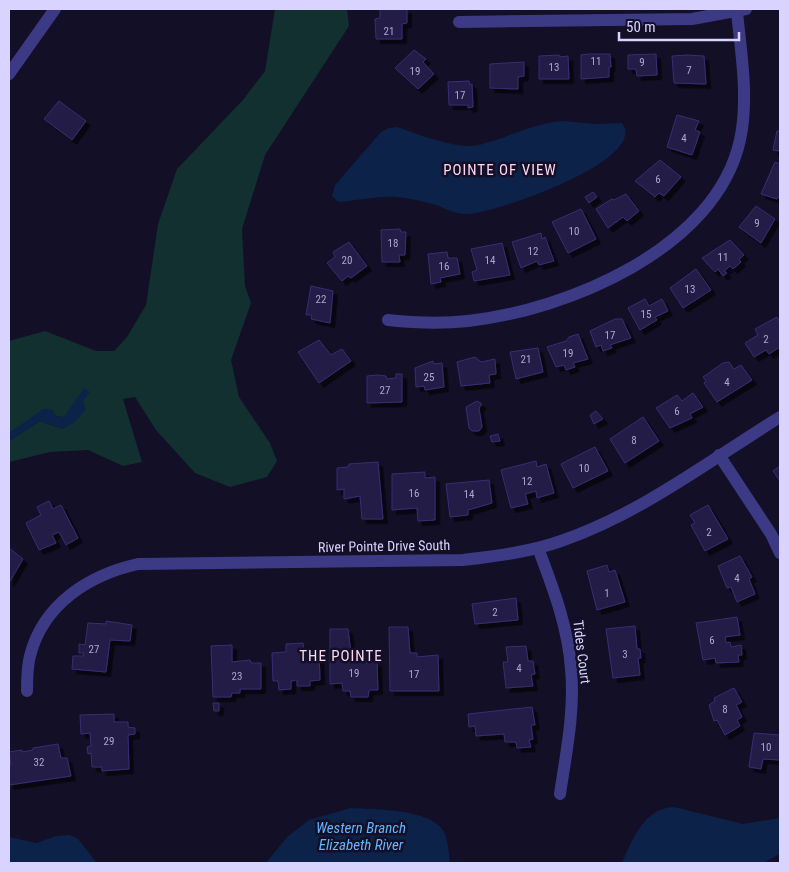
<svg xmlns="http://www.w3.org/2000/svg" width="789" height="872" font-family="'Roboto Condensed',sans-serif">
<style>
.green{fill:#12302f}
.water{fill:#0c2248}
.building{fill:#241b47;stroke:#3b2d73;filter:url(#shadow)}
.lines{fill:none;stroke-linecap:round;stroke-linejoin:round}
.minor{stroke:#3d3a85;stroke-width:12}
.labels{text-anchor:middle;stroke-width:5;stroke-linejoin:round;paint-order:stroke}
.number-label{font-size:11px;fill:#aca6d1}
.street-label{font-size:14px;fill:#d9d4ff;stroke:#130f26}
.neighbourhood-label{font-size:15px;letter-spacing:1px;fill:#ffd6f0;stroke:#130f26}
.water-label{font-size:15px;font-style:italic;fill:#62b6ff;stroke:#130f26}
</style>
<defs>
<filter id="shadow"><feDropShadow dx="4.5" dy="4.5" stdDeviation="0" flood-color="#0009"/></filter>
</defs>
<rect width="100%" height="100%" fill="#130f26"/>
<polygon class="green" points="275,9 347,9 349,26 265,155 242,229 245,286 251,303 231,360 239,397 270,443 277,461 267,477 230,487 195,473 156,430 135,397 123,399 142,462 123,466 88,450 50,452 9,462 9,441 40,421 63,429 64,417 56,416 51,409 9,433 9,341 45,331 96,351 114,351 127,337 146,305 158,224 177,169 243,100 265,71"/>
<g class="water">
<path d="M563,121L596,124L622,123C650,160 495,213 468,214C457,215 447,209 436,205C423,201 408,198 395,197C376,196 357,201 338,202L332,196L335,185L381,132L389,128L397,127C418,134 457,150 479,145C508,138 533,123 563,121Z"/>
<polygon points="84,388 90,392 83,401 86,409 76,421 63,429 40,421 9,441 9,433 43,409 51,409 56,416 64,417"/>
<path d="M674,807L743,824L780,818V854L763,863H622C632,840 644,808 674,807Z"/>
<path d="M351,808C376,810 431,808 444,832C448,840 449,854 450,863H266L287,837L309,820Z"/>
<polygon points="70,835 78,839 97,863 9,863 9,837 36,843 56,836"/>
</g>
<g class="building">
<polygon points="380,9 407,9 407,23 402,24 402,39 376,39 375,19 380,18"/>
<polygon points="414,50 426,59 423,62 434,74 418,89 395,68"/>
<polygon points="588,54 610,54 611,67 609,67 609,77 581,79 581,55"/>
<polygon points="656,54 657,75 637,76 636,69 628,69 628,55"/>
<polygon points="559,55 560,57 568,56 569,79 539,79 539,56"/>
<polygon points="687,55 704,56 706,84 674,83 672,56"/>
<polygon points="524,62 524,76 518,77 518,89 490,88 490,64"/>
<polygon points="469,81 470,85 472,84 473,107 468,108 468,105 449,105 448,82"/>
<polygon points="59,101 86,121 72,140 44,119"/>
<polygon points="677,115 699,121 695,130 700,132 692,155 667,147"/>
<polygon points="777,131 780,131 780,151 773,150"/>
<polygon points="660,160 681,177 664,196 659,193 655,197 635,181"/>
<polygon points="775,162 780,164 780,195 777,199 761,194"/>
<polygon points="593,192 597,197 589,203 585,197"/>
<polygon points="626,194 639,211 627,221 623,217 608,228 596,209 612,199 614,200"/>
<polygon points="756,206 775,219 761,243 739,227"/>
<polygon points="581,209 596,239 568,253 552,222"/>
<polygon points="400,229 401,232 406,232 405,255 399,255 400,262 382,262 381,230"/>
<polygon points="541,233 542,239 545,237 554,261 539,265 537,261 521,268 512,242"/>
<polygon points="730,240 744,255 739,259 741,262 733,269 730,266 724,271 727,273 723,276 718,269 715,272 702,258"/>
<polygon points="349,242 367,266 351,278 348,276 342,281 327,263 335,257 333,252"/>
<polygon points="502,243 510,275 474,281 472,272 477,270 471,249"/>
<polygon points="447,252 448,258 457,258 460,274 440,278 441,282 431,284 428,254"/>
<polygon points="696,269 711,290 683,308 670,288"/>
<polygon points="311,286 333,291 330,323 311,319 312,315 306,315"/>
<polygon points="645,299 649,306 662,299 668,311 655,317 657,320 640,330 628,308"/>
<polygon points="777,317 780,323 780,347 769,354 766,350 754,357 745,343 758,335 755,329"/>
<polygon points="615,319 622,319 631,338 610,345 612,348 603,351 601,345 596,347 590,331"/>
<polygon points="578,334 588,359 573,363 575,367 566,370 564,365 556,367 547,347 566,341 569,337"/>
<polygon points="319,340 331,355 342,349 351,361 319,383 298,352"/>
<polygon points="538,348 543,372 516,379 510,352"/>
<polygon points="475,357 481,362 495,359 496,374 489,375 490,383 461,386 457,362"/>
<polygon points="433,361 434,364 442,363 444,387 425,390 424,386 416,387 415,368"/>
<polygon points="729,362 734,369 741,365 752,380 717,402 704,383 706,381 703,377 723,363"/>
<polygon points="396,374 402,374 402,402 367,403 367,376 378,375 386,376 387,379 396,378"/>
<polygon points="693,393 703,407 690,414 692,418 670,428 656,408 677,395 682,401"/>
<polygon points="477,401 482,404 479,408 482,427 479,431 472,431 469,428 466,407"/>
<polygon points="596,411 603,419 594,424 590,415"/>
<polygon points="643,417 659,441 625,463 610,439"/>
<polygon points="498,434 500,441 492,442 490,436"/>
<polygon points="595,447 608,471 573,488 561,464"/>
<polygon points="536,461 537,467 546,464 554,493 537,498 536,491 525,494 528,504 511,508 501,470"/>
<polygon points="378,462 383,519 362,519 360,496 344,499 344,489 337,490 337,468 348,467 349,464"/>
<polygon points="780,466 780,481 773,471"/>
<polygon points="425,472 425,478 435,477 435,520 418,521 417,508 392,510 392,474"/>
<polygon points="489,480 492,503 468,510 468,515 450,517 446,484"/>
<polygon points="49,501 53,509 61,505 78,538 66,545 59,532 52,535 56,543 39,550 26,523 41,515 37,507"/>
<polygon points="708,505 728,539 705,551 691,525 695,523 690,515"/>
<polygon points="9,548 23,559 9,583"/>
<polygon points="740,556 752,577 749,579 755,594 737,602 731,587 727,588 718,566"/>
<polygon points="607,565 609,572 615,570 625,602 597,610 587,571"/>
<polygon points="516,598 518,620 475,624 472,604"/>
<polygon points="737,617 740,635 725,637 726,643 730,642 731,647 741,645 742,655 738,655 739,662 716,663 715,658 703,660 696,623"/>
<polygon points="106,621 132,625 130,641 110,640 106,672 72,669 73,656 83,656 84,653 79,653 79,644 85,645 88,623 106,624"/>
<polygon points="635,626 637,649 640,649 641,658 638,658 640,675 613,678 606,629"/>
<polygon points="389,627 408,627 410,653 417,653 417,657 438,655 439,691 390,691"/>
<polygon points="330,629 348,629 351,653 366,653 366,663 377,662 378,690 369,690 368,697 351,697 350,691 343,691 342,683 330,684"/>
<polygon points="303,643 304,650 319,649 320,680 310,681 310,686 297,686 297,680 291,681 291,689 279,690 278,681 273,681 272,653 286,652 286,644"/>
<polygon points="232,645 232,662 250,660 251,663 261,663 261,689 240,689 240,693 232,693 231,697 213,697 211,646"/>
<polygon points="526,646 528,661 533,661 535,674 531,675 533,686 506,688 503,662 508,662 506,647"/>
<polygon points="734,688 742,702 736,705 742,717 737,720 740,726 725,735 717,720 714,721 709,705 715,701 714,698"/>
<polygon points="213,703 219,703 219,711 214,711"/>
<polygon points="532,707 535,725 531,725 533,739 529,740 531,747 517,748 516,742 505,742 504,734 476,736 475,726 469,727 468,714"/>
<polygon points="114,714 114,722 128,722 128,727 135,728 135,734 128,735 129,769 102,771 102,767 92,767 91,753 88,754 87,747 91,746 90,733 81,734 80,715"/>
<polygon points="754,733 780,735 780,760 763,759 761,769 749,767"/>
<polygon points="58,744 61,758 67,758 71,776 9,785 9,766 11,765 9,752 22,750 22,752 33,750 33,748"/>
</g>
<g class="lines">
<g class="minor">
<polyline points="459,22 692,19 746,9"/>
<polyline points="9,74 55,9"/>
<path d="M388,320C415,323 441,324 468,321C567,310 716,249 740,140C749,99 741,53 737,12"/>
<polyline points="719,455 771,534 780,553"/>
<path d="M538,548C553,588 568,626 571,669C575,710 566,754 560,794"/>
<path d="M27,691C27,680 27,667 30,656C43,604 89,575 138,564L463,560C496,556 530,552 561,541C640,514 709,461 780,417"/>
</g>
</g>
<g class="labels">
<g class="number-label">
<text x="389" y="35">21</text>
<text x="596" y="65">11</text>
<text x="642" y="66">9</text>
<text x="554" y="71">13</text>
<text x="689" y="74">7</text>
<text x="415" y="75">19</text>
<text x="460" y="99">17</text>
<text x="684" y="142">4</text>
<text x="658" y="183">6</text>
<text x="757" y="227">9</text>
<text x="574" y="235">10</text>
<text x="393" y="247">18</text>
<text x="533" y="255">12</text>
<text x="723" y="261">11</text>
<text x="347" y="264">20</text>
<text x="490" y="264">14</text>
<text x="444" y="270">16</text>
<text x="690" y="293">13</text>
<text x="321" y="303">22</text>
<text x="646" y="318">15</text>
<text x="610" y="339">17</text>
<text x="766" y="343">2</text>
<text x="568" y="357">19</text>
<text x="526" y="363">21</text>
<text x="429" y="381">25</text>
<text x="727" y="386">4</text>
<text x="385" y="394">27</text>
<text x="677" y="415">6</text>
<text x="634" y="444">8</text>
<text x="584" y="472">10</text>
<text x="527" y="485">12</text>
<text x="414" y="497">16</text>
<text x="469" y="498">14</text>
<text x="709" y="536">2</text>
<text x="737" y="582">4</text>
<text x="607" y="597">1</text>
<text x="495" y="616">2</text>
<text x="712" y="644">6</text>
<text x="94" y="653">27</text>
<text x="625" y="658">3</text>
<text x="519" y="672">4</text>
<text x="354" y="677">19</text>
<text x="414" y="678">17</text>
<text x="237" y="680">23</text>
<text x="725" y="713">8</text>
<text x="109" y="745">29</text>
<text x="766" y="751">10</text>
<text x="39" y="766">32</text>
</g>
<g class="street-label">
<text transform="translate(384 546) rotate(-1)" y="5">River Pointe Drive South</text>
<text transform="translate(582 652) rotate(83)" y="5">Tides Court</text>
</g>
<g class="neighbourhood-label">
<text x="500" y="175">POINTE OF VIEW</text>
<text x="341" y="661">THE POINTE</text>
</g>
<g class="water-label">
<text x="361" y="833">Western Branch<tspan x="361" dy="17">Elizabeth River</tspan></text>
</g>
</g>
<rect width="789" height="872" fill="none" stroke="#d9d4ff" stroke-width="20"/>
<path d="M619 32v8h120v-8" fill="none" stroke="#d9d4ff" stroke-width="2.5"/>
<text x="626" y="32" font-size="15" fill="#d9d4ff" stroke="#130f26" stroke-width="4" paint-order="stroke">50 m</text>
</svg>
